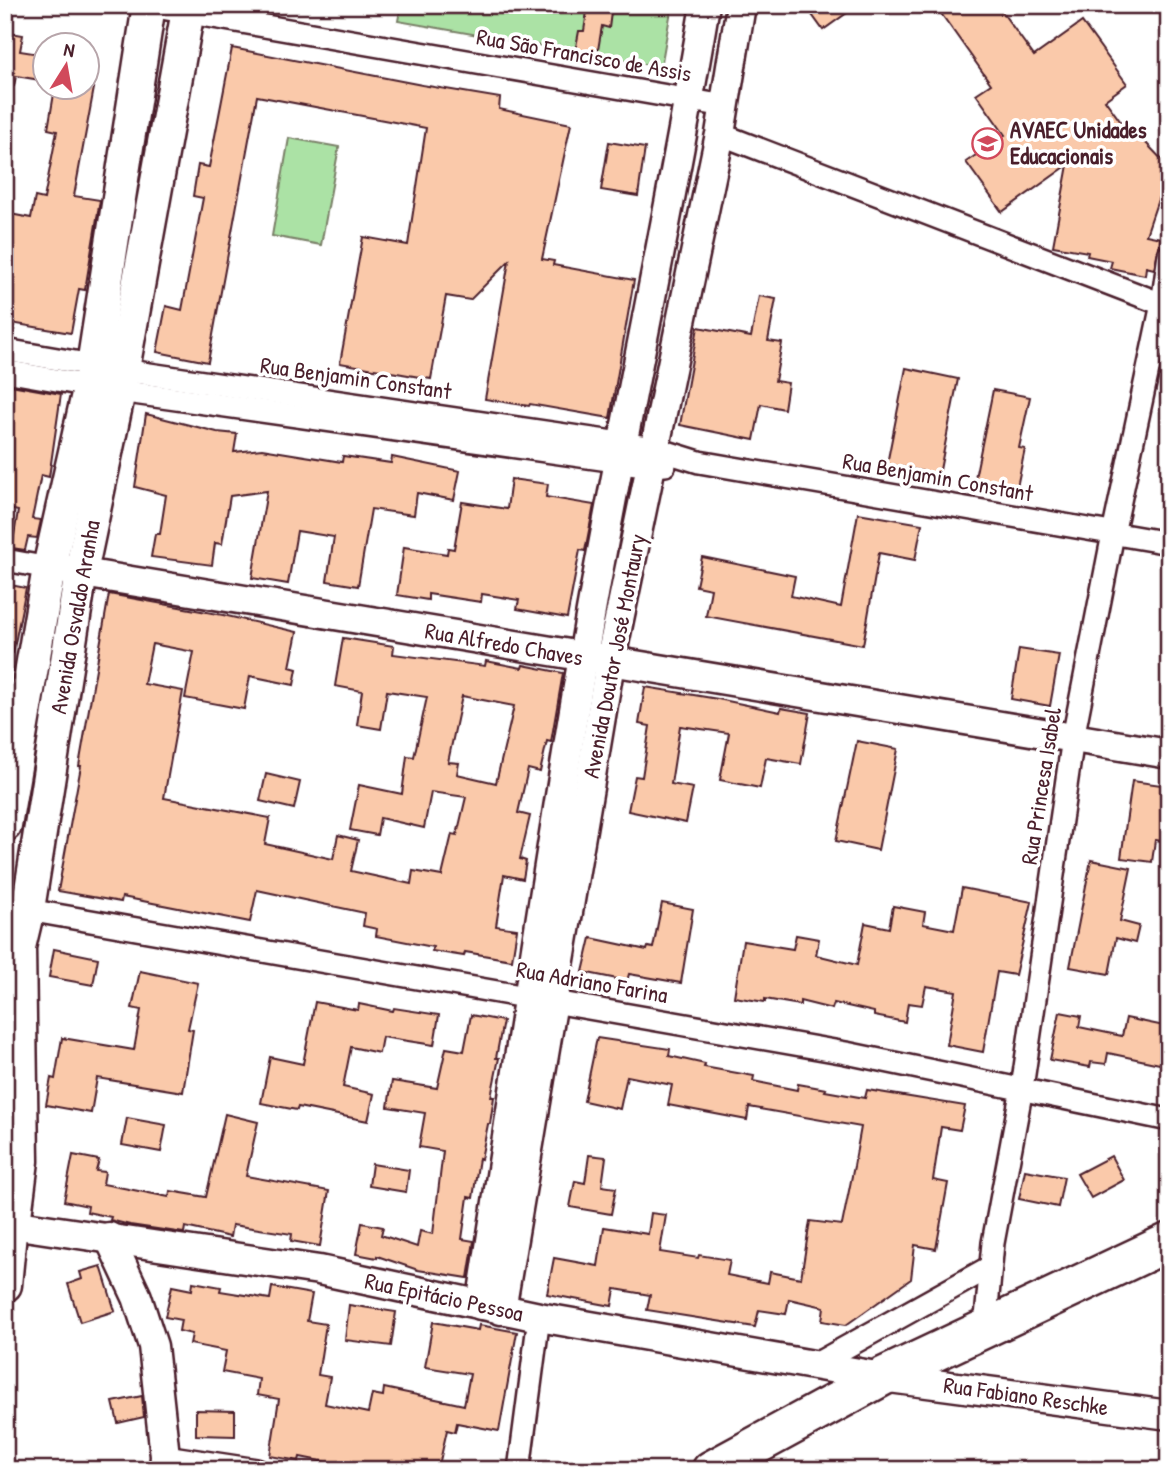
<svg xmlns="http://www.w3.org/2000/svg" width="1174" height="1475" font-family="'Patrick Hand',sans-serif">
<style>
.park{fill:#abe2a5;stroke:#7a8068;stroke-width:2}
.building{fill:#fac9aa;stroke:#4a1f2b;stroke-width:2;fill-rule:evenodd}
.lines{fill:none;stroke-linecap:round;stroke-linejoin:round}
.minor-casing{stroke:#4a1f2b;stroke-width:26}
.tertiary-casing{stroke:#4a1f2b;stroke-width:33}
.secondary-casing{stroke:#4a1f2b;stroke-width:37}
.trunk-casing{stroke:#4a1f2b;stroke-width:42}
.minor{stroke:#fff;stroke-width:21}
.tertiary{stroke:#fff;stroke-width:28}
.secondary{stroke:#fff;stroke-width:32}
.trunk{stroke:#fff;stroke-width:37}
.labels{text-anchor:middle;stroke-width:7;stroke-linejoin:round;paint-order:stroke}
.street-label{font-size:23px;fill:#4a1f2b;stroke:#fff}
.poi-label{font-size:23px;font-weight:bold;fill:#4a1f2b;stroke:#fff;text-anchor:start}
</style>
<rect width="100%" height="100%" fill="#fff"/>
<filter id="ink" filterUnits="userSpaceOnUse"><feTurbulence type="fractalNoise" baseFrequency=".0143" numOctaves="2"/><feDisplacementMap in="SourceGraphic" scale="14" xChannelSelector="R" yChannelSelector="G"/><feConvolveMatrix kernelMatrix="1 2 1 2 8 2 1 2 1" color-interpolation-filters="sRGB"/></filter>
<g filter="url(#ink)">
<g class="park">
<polygon points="401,5 672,5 661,67 398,21"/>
<polygon points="289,138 339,147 321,245 272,236"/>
</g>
<g class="building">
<polygon points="588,5 612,5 609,28 602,26 597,56 575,52 579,31 584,31"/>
<polygon points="805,5 858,5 823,30"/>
<polygon points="935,5 997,5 1034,56 1082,22 1127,84 1105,100 1134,140 1145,142 1169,167 1146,235 1161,238 1154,269 1146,267 1145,275 1110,268 1112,261 1087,256 1088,252 1053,246 1068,165 1002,212 966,162 1005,135 976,94 991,84"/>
<polygon points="5,32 23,35 20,51 46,55 46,81 16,76 14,86 5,86"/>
<polygon points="232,48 422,85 500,98 499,109 571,124 542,259 554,261 553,265 634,280 610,418 530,404 529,406 485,399 509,261 470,300 446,296 431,379 340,363 363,237 408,245 426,128 257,96 208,362 157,352 166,306 182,310 203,198 193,196 198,165 209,167"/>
<polygon points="55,88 94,88 74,196 100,200 85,290 79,289 71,333 5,322 5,213 31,218 35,197 44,199 57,131 48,129"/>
<polygon points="609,142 645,148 638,196 601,190"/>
<polygon points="759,296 776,299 768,341 782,343 775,381 788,383 784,409 761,404 754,440 680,425 698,327 751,337"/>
<polygon points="906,368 958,379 939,475 887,464"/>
<polygon points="5,384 61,394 49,477 41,475 32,519 41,520 37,538 28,537 25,550 12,548 18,511 5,508"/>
<polygon points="993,390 1030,397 1019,448 1025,449 1017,487 975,478"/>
<polygon points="146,414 217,432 237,434 234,452 262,449 342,462 343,456 391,463 392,457 460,471 454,500 417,493 414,515 371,509 358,586 327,581 334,537 297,531 288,584 252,578 267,491 230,496 222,544 215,543 212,565 151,557 155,534 160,534 166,495 135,487"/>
<polygon points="511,479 548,484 546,497 594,505 585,551 580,550 567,618 517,609 519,600 482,594 481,602 428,594 428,600 397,595 404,547 447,554 448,548 454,549 462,502 507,509"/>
<polygon points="858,513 922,524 915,560 879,553 863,645 706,616 711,589 696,586 702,557 795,576 791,596 841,607"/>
<polygon points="5,584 26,588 13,653 5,653"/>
<path d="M109,594L223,615L297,632L290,667L297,669L294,685L250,676L244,709L185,698L194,652L152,644L144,684L183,691L164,798L270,818L265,844L333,859L338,835L358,840L351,871L411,884L413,871L442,876L452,834L457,835L466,797L431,792L424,828L380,818L377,835L350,830L359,785L402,794L407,756L414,757L427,697L387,691L381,729L357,725L362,691L335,686L343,638L394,646L393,654L485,666L486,661L522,668L523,665L563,673L551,742L547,741L540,772L528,769L518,813L530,816L520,859L526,861L523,879L504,875L496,926L517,929L512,960L465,952L464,956L432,951L433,947L376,936L377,929L363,926L365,913L257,890L250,922L122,897L121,902L58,891L81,766H79ZM462,696L514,706L496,783L457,774L459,763L448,762Z"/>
<polygon points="1019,649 1059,655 1050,706 1011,699"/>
<polygon points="645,687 718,699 780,712 781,708 810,713 801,764 766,758 760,788 720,780 729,733 680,726 671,784 693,788 686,823 628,811 635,776 642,777 650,726 639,724"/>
<polygon points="857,741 898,749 878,850 836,841"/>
<polygon points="266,774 300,782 294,809 260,801"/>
<polygon points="1132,781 1169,786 1169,842 1155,840 1152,862 1121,858"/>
<polygon points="1091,860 1131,868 1120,921 1139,926 1135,943 1116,938 1109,974 1070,967"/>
<polygon points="962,888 1032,902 1015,975 997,972 983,1052 947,1045 956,991 926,986 922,1005 908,1003 905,1022 874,1016 874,1012 834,1003 832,1009 800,1001 800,1005 765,999 765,1002 734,997 743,941 793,949 796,935 819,939 816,955 857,965 865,923 889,928 893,906 925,912 923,924 954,930"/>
<polygon points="662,903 693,909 681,983 629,974 627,981 583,972 591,938 647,950 648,947 653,948"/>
<polygon points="54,949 98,958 93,985 49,977"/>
<polygon points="140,971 198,983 188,1029 193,1030 183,1092 97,1078 91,1113 46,1105 51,1078 55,1079 62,1038 134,1050 141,1010 132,1008"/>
<polygon points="315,1002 358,1010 359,1004 393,1011 394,1008 439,1015 434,1045 382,1037 379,1053 351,1047 343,1087 374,1094 368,1121 298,1107 297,1110 261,1103 270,1057 303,1064"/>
<polygon points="1060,1012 1081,1016 1079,1027 1122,1036 1126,1018 1169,1027 1169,1066 1108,1053 1106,1064 1091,1062 1090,1067 1050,1060"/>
<polygon points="471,1015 503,1021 496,1058 499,1058 491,1097 494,1097 490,1124 488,1124 481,1159 479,1158 473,1198 468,1197 462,1239 474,1241 468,1278 418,1270 377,1256 377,1258 356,1254 362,1223 383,1227 381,1235 417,1247 420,1231 433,1234 443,1151 419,1147 425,1113 388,1107 392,1081 437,1088 446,1048 464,1051"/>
<polygon points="597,1038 670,1049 669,1056 705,1064 704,1067 754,1076 753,1081 797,1090 798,1084 826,1089 825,1091 865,1098 867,1090 965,1106 960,1130 941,1127 933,1180 948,1183 936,1249 915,1245 911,1279 846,1325 822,1321 824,1307 789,1299 786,1314 759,1310 755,1327 647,1310 650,1295 615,1289 612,1306 547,1294 554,1258 598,1266 604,1227 648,1234 651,1213 666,1215 660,1252 698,1258 699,1255 730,1260 727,1275 768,1283 770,1272 801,1278 810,1221 842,1225 854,1166 861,1127 749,1107 747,1120 668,1105 672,1085 627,1076 620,1109 584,1101"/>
<polygon points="225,1114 258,1122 246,1176 329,1191 320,1246 291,1241 292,1234 232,1225 230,1237 185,1227 184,1233 130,1225 110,1220 111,1217 87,1212 88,1206 64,1201 73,1155 99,1160 96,1171 105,1172 103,1184 169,1197 170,1191 206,1197"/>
<polygon points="127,1118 166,1125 161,1152 122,1145"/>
<polygon points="589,1155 606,1157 602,1186 616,1188 611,1214 570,1207 575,1181 585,1183"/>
<polygon points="1111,1156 1124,1180 1091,1198 1077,1174"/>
<polygon points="372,1164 409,1170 406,1192 369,1186"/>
<polygon points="1025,1170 1064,1177 1058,1207 1019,1199"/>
<polygon points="101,1266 115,1311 80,1322 68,1284 82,1279 80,1272"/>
<polygon points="193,1282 221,1287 220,1291 270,1299 272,1287 312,1294 307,1321 326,1324 318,1375 330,1377 325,1404 368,1413 372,1394 383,1396 384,1388 464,1405 470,1374 425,1367 433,1322 478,1330 479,1325 517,1332 499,1431 457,1423 455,1432 447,1430 438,1470 365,1470 300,1457 299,1461 270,1456 279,1399 257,1395 259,1379 222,1372 226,1351 190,1344 192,1334 179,1331 181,1320 165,1317 172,1286 192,1290"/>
<polygon points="349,1305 396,1312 391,1346 345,1340"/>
<polygon points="142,1396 144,1417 118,1423 113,1402"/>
<polygon points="196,1410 235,1411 235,1436 196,1435"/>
</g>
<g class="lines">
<defs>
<g id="minor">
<polyline points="144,5 725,106"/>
<polyline points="720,134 1162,304"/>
<polyline points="5,350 122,370 654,448 699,462 1169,543"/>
<polyline points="5,371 119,391 651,466 665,465"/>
<polyline points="5,560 49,568"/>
<polyline points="5,906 846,1053 1169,1120"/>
<polyline points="985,1328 993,1243 1022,1088 1073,738 1113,534 1162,304 1169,255"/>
<polyline points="814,1365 990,1267"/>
<polyline points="165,1456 257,1470"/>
<polyline points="519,1470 539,1317"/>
</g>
<g id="tertiary">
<polyline points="59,569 1169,754"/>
<polyline points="5,1223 319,1270 539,1317 882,1377 1169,1415"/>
<polyline points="109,1237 137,1297 153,1346 165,1456 164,1470"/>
<path d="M481,1305C515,1089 546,872 583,657C620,439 669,223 705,5"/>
<polyline points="501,1310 610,663 720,134 741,5"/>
</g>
<g id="secondary">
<polyline points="5,825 49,568 90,385 149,5"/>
<polyline points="5,1285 10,1233 14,1224 22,1161 19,947 28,909 81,572 119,391 189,5"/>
</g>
<polyline id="trunk" points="711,1470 882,1377 1169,1242"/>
</defs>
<use href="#minor" class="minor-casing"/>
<use href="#tertiary" class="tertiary-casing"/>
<use href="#secondary" class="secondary-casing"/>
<use href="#trunk" class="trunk-casing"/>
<use href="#minor" class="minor"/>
<use href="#tertiary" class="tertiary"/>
<use href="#secondary" class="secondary"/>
<use href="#trunk" class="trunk"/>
</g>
</g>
<defs>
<symbol id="school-ring" viewBox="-11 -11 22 22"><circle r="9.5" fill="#fff" stroke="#d1495b" stroke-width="1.5"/><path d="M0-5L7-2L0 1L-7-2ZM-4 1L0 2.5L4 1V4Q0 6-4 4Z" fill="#d1495b"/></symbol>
</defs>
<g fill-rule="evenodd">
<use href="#school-ring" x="970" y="126" width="35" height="35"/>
</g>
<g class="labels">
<g class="street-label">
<text transform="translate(584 55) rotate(10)" y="8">Rua São Francisco de Assis</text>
<text transform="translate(356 378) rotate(8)" y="8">Rua Benjamin Constant</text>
<text transform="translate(938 477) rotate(10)" y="8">Rua Benjamin Constant</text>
<text transform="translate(75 617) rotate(-80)" y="8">Avenida Osvaldo Aranha</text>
<text transform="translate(504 644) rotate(10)" y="8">Rua Alfredo Chaves</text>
<text transform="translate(614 656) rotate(-79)" y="8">Avenida Doutor José Montaury</text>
<text transform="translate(1041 786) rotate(-81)" y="8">Rua Princesa Isabel</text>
<text transform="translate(592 982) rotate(10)" y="8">Rua Adriano Farina</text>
<text transform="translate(444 1297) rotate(12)" y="8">Rua Epitácio Pessoa</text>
<text transform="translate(1026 1396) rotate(8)" y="8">Rua Fabiano Reschke</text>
</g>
<g class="poi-label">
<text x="1010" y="138">AVAEC Unidades<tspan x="1010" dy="26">Educacionais</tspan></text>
</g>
</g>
<rect width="1174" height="1475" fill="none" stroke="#fff" stroke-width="28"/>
<rect x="14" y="14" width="1146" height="1447" fill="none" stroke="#4a1f2b" stroke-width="2.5" filter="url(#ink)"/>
<g transform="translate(66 66) rotate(11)"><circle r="33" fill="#ffffff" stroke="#b7a5aa" stroke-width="2"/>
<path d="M0-5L12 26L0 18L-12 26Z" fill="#d1495b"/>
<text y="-10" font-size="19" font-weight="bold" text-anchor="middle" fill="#4a1f2b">N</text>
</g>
</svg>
